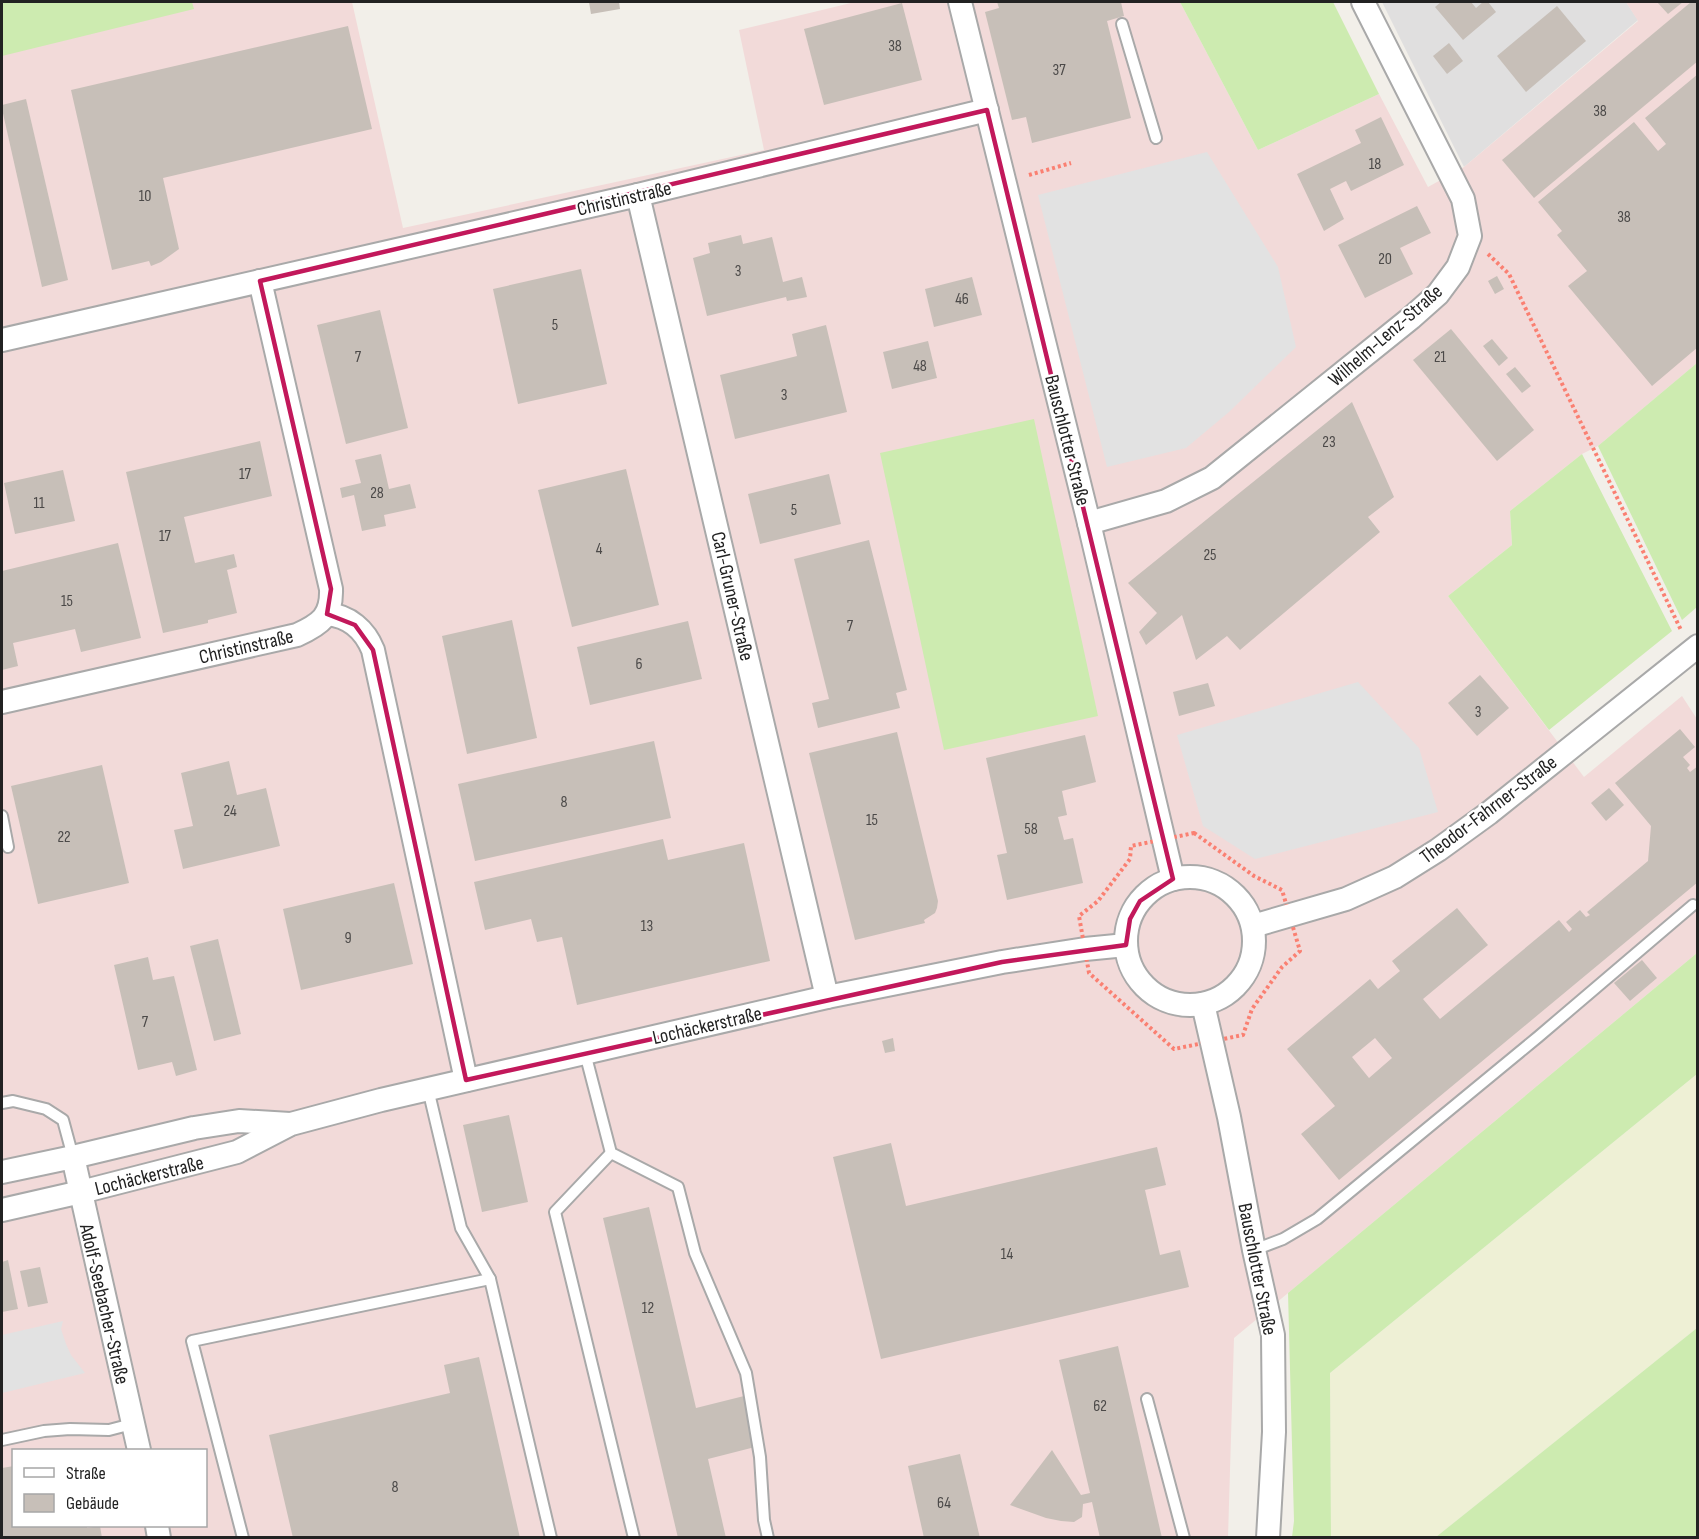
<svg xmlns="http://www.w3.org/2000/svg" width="1699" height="1539" font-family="'Sofia Sans Condensed',sans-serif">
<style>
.residential{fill:#e0dfdf}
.commercial{fill:#f2dad9;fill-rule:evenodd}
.farmland{fill:#eef0d5}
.grass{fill:#cdebb0}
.parking{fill:#e2e2e2}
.building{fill:#c7bfb8;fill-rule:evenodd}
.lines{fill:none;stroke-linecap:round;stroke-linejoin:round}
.lane-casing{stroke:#a9a9a9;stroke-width:14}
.street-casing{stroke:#a9a9a9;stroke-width:26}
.path{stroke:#fa8072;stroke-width:4;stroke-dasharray:3 3;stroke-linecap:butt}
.lane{stroke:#fff;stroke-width:10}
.street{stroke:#fff;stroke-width:22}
.marked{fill:none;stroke:#c2185b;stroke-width:4.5;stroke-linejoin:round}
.labels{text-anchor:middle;stroke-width:4.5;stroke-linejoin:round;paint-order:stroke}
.number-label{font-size:16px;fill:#4b4948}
.street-label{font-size:20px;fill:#222;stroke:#fff}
</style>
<rect width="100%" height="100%" fill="#f2efe9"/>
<polygon class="residential" points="1382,2 1626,2 1638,20 1464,167"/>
<path class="commercial" d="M2,2H352L403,228L764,150L739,30L855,2H1180L1258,150L1379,94L1428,187L1464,167L1638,21L1626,2H1697V363L1598,446L1582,454L1510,511L1512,545L1448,596L1584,777L1682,696L1697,719V953L1234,1338L1228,1537L2,1538ZM14,1450H206V1526H14Z"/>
<polygon class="farmland" points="1697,1074 1697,1328 1436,1537 1331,1537 1330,1373"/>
<g class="grass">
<polygon points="2,2 192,2 194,9 2,56"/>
<polygon points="1180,2 1333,2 1379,94 1258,150"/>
<polygon points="1697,363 1697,607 1682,620 1598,446"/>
<polygon points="1034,419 1098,716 944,750 880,453"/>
<polygon points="1582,454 1672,631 1549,730 1448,596 1512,545 1510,511"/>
<polygon points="1697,953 1697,1074 1330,1373 1331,1537 1292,1537 1294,1521 1288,1293"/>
<polygon points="1697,1328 1697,1537 1436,1537"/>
</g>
<g class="parking">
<polygon points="1207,152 1278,267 1296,347 1229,412 1186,448 1107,467 1038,195"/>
<polygon points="1358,682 1419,748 1438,812 1255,859 1203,826 1177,735"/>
<polygon points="63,1321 61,1329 66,1344 71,1355 85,1373 2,1393 2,1335"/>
</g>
<g class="building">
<polygon points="589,2 619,2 620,9 591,14"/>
<polygon points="997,2 1121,2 1124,16 1107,21 1131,118 1032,143 1026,117 1012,120 985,12 999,8"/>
<polygon points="1441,2 1471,2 1476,8 1483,2 1488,2 1496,12 1463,40 1435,7"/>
<polygon points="1657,2 1683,2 1668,14"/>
<polygon points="1691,2 1698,2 1698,61 1534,198 1502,160"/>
<polygon points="902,3 922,80 824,105 804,29"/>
<polygon points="1557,6 1586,41 1526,92 1497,56"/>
<polygon points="348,26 372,129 163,178 179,249 161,262 151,266 149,261 112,270 71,90"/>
<polygon points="1449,43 1463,61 1447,74 1433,56"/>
<polygon points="1698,74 1698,347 1652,386 1568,286 1587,271 1557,235 1562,231 1538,202 1634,122 1658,151 1666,144 1645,118"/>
<polygon points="26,99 68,280 42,287 2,109 2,105"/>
<polygon points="1381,117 1404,165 1351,191 1346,181 1330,189 1344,219 1324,231 1297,174 1361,143 1355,130"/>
<polygon points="1417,206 1431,233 1400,248 1413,274 1365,298 1338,245"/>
<polygon points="741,235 743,244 772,237 783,282 802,277 807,297 787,301 786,297 707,316 693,258 710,253 708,243"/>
<polygon points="581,269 607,384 518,404 493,289"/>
<polygon points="1497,276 1504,289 1495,294 1488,281"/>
<polygon points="972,277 982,315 934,327 925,289"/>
<polygon points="380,310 408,428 346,444 317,325"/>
<polygon points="826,325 847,412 735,439 720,375 797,356 792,334"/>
<polygon points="1451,329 1534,430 1497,461 1413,360"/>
<polygon points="1492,339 1508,358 1499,366 1483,346"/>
<polygon points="928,341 937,378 892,389 883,352"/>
<polygon points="1515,367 1531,386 1522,393 1506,374"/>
<polygon points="1352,402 1394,497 1368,517 1380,532 1240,650 1227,636 1196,660 1182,615 1146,645 1139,632 1157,613 1128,583"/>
<polygon points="260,441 272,496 184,517 195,563 234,554 237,567 227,570 237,613 208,620 208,623 163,633 126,472"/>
<polygon points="381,454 389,489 410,484 416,508 384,515 386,526 362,531 354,495 342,498 340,488 361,483 355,460"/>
<polygon points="626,469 659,605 572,627 538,490"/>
<polygon points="63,470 75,521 15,534 4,483"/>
<polygon points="829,474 841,524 760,544 748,494"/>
<polygon points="869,540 907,690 896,693 900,708 818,728 812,703 829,699 794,559"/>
<polygon points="118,543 141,638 81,652 75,629 13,643 18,666 2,670 2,571"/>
<polygon points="512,620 537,738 467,754 442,636"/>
<polygon points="688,621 702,679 590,705 577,647"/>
<polygon points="1480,675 1509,708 1477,736 1448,703"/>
<polygon points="1208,683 1215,706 1179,716 1173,692"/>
<path d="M1680,729L1695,747L1683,757L1690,765L1687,768L1690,772L1698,766V882L1339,1180L1301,1134L1335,1106L1287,1049L1370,979L1378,989L1400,971L1392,961L1457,908L1488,945L1423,999L1440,1019L1559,920L1569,932L1572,929L1566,922L1580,910L1586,917L1590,915L1587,912L1648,861L1651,826L1615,783ZM1375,1038L1392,1058L1369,1078L1352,1057Z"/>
<polygon points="897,732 938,901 937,908 935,913 924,920 925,923 855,940 809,753"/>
<polygon points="1085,735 1096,782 1062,791 1067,815 1058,817 1064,840 1073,838 1083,883 1007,900 997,855 1007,853 986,758"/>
<polygon points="654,741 671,818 475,861 458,784"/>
<polygon points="229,761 237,795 266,788 280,846 183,869 174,830 193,826 181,773"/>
<polygon points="102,765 129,883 38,904 11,786"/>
<polygon points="1609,788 1624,805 1606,821 1591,803"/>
<polygon points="663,839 668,860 744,843 770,961 577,1005 562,937 537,942 531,919 485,930 474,882"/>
<polygon points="394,883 413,964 301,990 283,909"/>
<polygon points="218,939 241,1034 214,1041 190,946"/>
<polygon points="148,957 153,980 174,976 197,1070 176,1076 172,1062 138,1070 114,965"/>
<polygon points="1642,960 1657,978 1630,1001 1614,983"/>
<polygon points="893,1038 895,1051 885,1053 882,1041"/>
<polygon points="509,1115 528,1202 482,1212 463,1125"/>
<polygon points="891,1143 906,1206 1157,1147 1166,1185 1145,1190 1160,1255 1180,1250 1189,1287 881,1359 833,1157"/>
<polygon points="649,1207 696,1408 744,1396 755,1447 708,1459 726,1538 678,1538 603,1218"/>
<polygon points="8,1260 18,1309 2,1312 2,1262"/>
<polygon points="40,1267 48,1303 28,1307 20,1271"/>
<polygon points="1118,1346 1162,1538 1100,1538 1092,1502 1083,1504 1082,1517 1074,1522 1061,1521 1046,1518 1010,1505 1052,1450 1081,1495 1090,1493 1059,1360"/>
<polygon points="479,1357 520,1538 293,1538 269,1435 450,1393 444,1365"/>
<polygon points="960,1454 980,1538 924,1538 908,1466"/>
<polygon points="14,1466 14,1526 87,1526 87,1528 100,1526 102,1538 2,1538 2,1468"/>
</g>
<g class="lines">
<defs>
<g id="lane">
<polyline points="1122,24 1156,138"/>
<polyline points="2,816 8,847"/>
<polyline points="585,1053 611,1153 678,1187 695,1253 746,1373 760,1457 764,1520 768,1538"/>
<polyline points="428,1089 461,1228 490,1279"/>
<polyline points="2,1103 13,1101 46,1109 63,1120 73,1157"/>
<polyline points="611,1153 555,1212 634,1538"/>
<polyline points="1254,1250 1283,1239 1317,1219 1538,1037 1693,905"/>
<polyline points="1147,1399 1184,1538"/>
<polyline points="2,1440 44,1431 70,1429 109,1430 132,1424"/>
<polyline points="243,1538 192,1341 490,1279 551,1538"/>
</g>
<g id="street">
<polyline points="960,2 1089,523 1173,879"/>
<polyline points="638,195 827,997"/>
<polyline points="2,340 638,195 987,110"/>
<polyline points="1089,523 1166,501 1212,478 1411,318 1438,294 1458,267 1470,236 1463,199 1363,2"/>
<path d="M327,614C349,616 365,630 373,650L466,1080"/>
<path d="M2,702L297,635C321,624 332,616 331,589L260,281"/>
<circle cx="1190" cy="941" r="64"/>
<polyline points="1253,926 1346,899 1395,877 1438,850 1489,813 1698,646"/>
<polyline points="1203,1004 1229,1117 1254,1250 1273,1335 1274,1432 1268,1538"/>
<polyline points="73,1157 139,1450"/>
<polyline points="2,1172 73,1157 194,1128 239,1121 290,1124"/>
<polyline points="2,1210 81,1192 237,1152 291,1124 381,1100 827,997 1002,962 1085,949 1126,945"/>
<polyline points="157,1526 159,1538"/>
</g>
</defs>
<use href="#lane" class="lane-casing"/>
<use href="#street" class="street-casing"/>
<g class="path">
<polyline points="1029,175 1071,163"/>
<polyline points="1488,254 1509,274 1681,630"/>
<polygon points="1194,833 1254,876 1282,890 1300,951 1282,967 1252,1009 1243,1035 1174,1049 1089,973 1079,916 1098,901 1130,859 1131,846"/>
</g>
<use href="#lane" class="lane"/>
<use href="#street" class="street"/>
</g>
<path class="marked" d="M987,110L1173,879L1140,901L1130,919L1126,945L1002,962L466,1080L373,650L355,625L327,614L331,589L260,281Z"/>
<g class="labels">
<g class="number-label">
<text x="895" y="51">38</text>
<text x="1059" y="75">37</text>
<text x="1600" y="116">38</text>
<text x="1375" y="169">18</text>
<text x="145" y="201">10</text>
<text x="1624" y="222">38</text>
<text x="1385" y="264">20</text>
<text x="738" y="276">3</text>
<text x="962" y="304">46</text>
<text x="555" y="330">5</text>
<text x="358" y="362">7</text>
<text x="1440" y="362">21</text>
<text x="920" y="371">48</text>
<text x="784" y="400">3</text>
<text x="1329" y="447">23</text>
<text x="245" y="479">17</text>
<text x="377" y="498">28</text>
<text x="39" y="508">11</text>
<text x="794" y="515">5</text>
<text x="165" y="541">17</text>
<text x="599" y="554">4</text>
<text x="1210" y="560">25</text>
<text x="67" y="606">15</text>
<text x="850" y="631">7</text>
<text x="639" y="669">6</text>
<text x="1478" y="717">3</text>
<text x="564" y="807">8</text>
<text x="230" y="816">24</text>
<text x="872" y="825">15</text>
<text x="1031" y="834">58</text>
<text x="64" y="842">22</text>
<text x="647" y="931">13</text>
<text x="348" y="943">9</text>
<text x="145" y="1027">7</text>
<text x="1007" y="1259">14</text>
<text x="648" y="1313">12</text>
<text x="1100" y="1411">62</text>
<text x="395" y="1492">8</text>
<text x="944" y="1508">64</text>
</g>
<g class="street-label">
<text transform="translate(624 198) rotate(-13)" y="7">Christinstraße</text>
<text transform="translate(1385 335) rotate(-41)" y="7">Wilhelm-Lenz-Straße</text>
<text transform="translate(1068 440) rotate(76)" y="7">Bauschlotter Straße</text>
<text transform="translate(733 596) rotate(77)" y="7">Carl-Gruner-Straße</text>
<text transform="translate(246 646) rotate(-13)" y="7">Christinstraße</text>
<text transform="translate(1488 809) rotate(-37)" y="7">Theodor-Fahrner-Straße</text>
<text transform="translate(707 1025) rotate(-13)" y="7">Lochäckerstraße</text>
<text transform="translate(149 1175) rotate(-14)" y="7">Lochäckerstraße</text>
<text transform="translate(1258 1269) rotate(79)" y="7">Bauschlotter Straße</text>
<text transform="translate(105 1304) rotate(77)" y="7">Adolf-Seebacher-Straße</text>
</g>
</g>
<rect width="1699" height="1539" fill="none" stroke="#222222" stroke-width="6"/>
<rect x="12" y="1449" width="195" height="78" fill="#ffffff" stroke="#a7a7a7" stroke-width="1.5"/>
<rect x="24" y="1468" width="30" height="9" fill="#ffffff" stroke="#a7a7a7" stroke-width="1.5"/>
<text x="66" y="1479" font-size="18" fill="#222222">Straße</text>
<rect x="24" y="1494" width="30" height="18" fill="#c7bfb8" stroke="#a7a7a7" stroke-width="1.5"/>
<text x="66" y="1509" font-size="18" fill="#222222">Gebäude</text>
</svg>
